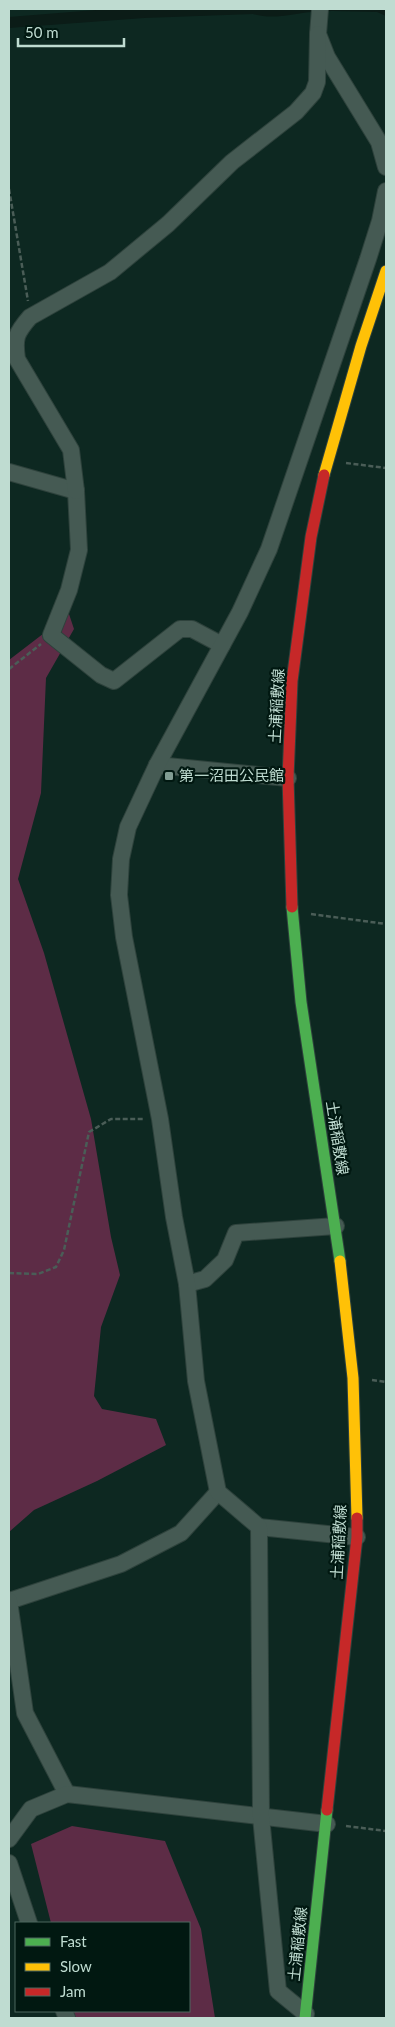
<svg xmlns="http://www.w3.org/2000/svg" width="395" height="2027" font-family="Lato,'Noto Sans JP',sans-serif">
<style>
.green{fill:#5d2c46}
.water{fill:#0b1c17}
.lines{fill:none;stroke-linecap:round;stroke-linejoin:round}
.street-casing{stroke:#2e423c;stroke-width:18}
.fast-casing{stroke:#2e423c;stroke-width:13}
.slow-casing{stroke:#2e423c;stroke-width:13}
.jam-casing{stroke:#2e423c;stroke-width:13}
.path{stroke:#4a5d57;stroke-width:2.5;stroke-dasharray:5 2.5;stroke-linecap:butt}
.street{stroke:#455a53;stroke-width:16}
.fast{stroke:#4caf50;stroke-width:11}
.slow{stroke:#ffc107;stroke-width:11}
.jam{stroke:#c62828;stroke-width:11}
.poi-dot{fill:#819d93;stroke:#011811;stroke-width:2}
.labels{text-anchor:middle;stroke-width:4.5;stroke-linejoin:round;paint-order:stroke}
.street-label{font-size:15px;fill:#bfdcd1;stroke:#011811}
.poi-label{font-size:15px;fill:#bfdcd1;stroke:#011811;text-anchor:start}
</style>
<rect width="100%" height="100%" fill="#0d2821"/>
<g class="green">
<polygon points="68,611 74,629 46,678 41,793 18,879 44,953 91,1119 111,1237 120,1275 101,1327 94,1396 102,1409 156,1419 166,1445 97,1481 34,1510 9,1532 9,660 52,627"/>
<polygon points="72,1826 165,1841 201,1929 215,2018 74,2018 72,2011 189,2011 189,1923 51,1923 31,1844"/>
</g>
<path class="water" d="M108,9H386V16L377,12C355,12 332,10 311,12C292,14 273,20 253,14L144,18L9,28V17Z"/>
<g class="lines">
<defs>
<g id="street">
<polyline points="320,9 318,34 327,57 379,142 386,167"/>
<polyline points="9,472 76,491 79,550 69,590 51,635 101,675 114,681 180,629 192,629 222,645"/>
<path d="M76,491L71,450L17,359C14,338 16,333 30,317L110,272L168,224L232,162L296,112L313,93L317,82L318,34"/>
<polyline points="157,765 288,778"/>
<polyline points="187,1284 205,1279 225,1260 236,1233 336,1226"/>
<polyline points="259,1527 357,1537"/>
<polyline points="9,1601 121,1564 181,1533 218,1492"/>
<polyline points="9,1601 25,1713 67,1794"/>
<polyline points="9,1839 31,1809 67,1794 327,1824"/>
<polyline points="9,1863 29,1923"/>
<polyline points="64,2011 67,2018"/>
<polyline points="306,2014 278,1991 261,1817 259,1527 218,1492 196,1381 187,1284 174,1217 160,1119 124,937 119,895 121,859 128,827 157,765 240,612 269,549 368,259 380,221 386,191"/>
</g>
<g id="fast">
<polyline points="292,907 301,1002 340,1261"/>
<polyline points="305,2018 327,1810"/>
</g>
<g id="slow">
<polyline points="324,475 361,346 386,271"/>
<polyline points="340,1261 353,1378 357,1518"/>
</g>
<g id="jam">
<polyline points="292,907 288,778 292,681 311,537 324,475"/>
<polyline points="327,1810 357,1537 357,1518"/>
</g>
</defs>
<use href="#street" class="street-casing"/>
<use href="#fast" class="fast-casing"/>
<use href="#slow" class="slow-casing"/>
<use href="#jam" class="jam-casing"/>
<g class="path">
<polyline points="9,189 28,301"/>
<polyline points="346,463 386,468"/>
<polyline points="9,669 41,644"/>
<polyline points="311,914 386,924"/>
<polyline points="9,1273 38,1274 56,1267 64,1250 89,1132 111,1119 144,1119"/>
<polyline points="372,1380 386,1382"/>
<polyline points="346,1826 386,1831"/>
</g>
<use href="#street" class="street"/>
<use href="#fast" class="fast"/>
<use href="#slow" class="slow"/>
<use href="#jam" class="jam"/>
</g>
<rect class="poi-dot" x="164" y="771" width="10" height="10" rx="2.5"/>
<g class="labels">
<g class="street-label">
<text transform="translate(277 706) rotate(-87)" y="5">土浦稲敷線</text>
<text transform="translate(337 1138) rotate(81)" y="5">土浦稲敷線</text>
<text transform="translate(339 1542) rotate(-87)" y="5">土浦稲敷線</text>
<text transform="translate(298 1944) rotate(-84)" y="5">土浦稲敷線</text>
</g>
<g class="poi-label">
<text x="179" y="781">第一沼田公民館</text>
</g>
</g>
<rect width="395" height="2027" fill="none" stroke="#bfdcd1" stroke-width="20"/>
<rect x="15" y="1922" width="175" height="90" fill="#011811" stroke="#4d665e"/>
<rect x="25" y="1938" width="25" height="8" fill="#4caf50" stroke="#4d665e"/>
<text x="60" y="1947" font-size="15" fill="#bfdcd1">Fast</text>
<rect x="25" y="1963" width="25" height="8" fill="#ffc107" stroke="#4d665e"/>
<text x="60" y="1972" font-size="15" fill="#bfdcd1">Slow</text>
<rect x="25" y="1988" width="25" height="8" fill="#c62828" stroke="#4d665e"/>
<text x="60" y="1997" font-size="15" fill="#bfdcd1">Jam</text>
<path d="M18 38v8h106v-8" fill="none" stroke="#bfdcd1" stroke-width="2.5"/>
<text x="25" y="38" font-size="15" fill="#bfdcd1" stroke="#011811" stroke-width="4" paint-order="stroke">50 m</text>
</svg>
